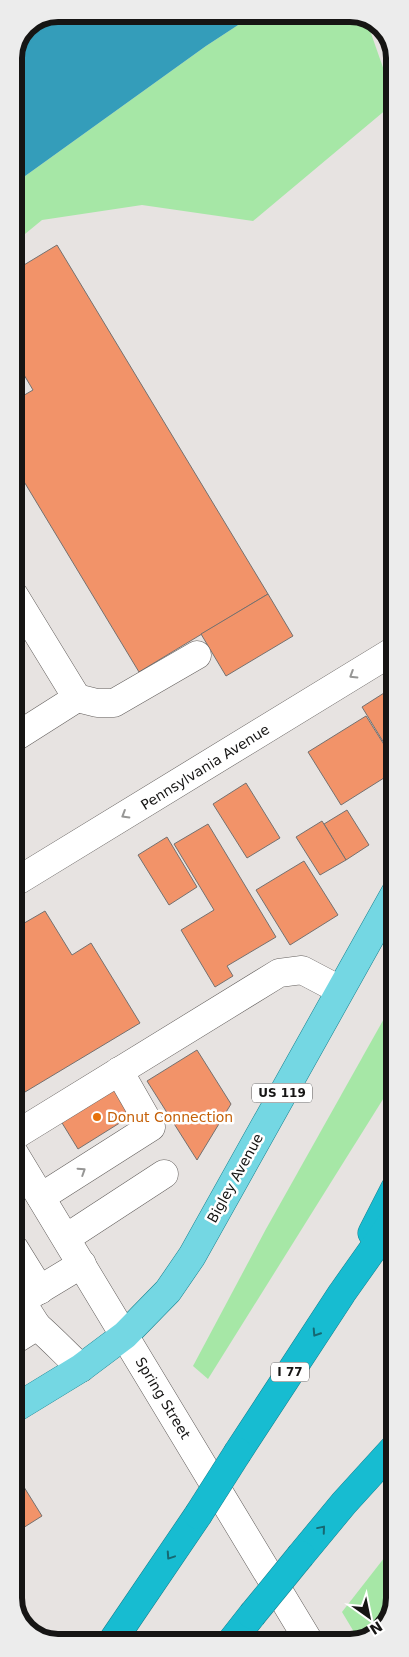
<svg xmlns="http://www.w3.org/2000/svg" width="409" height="1657" font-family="'DejaVu Sans',sans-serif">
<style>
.green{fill:#a6e7a6}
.water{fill:#349dba}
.building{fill:#f29369;stroke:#75716f}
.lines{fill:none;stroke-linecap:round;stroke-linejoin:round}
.minor-casing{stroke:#635f5d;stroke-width:29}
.major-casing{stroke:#17828f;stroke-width:29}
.highway-casing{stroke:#17828f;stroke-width:29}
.minor{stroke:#fff;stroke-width:28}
.major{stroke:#74d7e3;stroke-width:28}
.highway{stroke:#17bcd1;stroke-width:28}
.highway-bridge-casing{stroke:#17828f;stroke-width:29;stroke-linecap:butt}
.highway-bridge{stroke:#17bcd1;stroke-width:28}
.oneway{stroke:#969695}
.oneway2{stroke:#166872}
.food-dot{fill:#e8710a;stroke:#fff;stroke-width:2}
.labels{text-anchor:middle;stroke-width:5;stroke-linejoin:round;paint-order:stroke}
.shield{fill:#fff;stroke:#5c5b5a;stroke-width:1}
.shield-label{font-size:12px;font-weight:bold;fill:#161514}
.street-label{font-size:14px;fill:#161514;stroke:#fff}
.food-label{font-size:14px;fill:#c56008;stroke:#fff;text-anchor:start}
.rim{fill:none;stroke:#161514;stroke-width:6}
</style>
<rect width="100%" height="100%" fill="#e7e3e1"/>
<g class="green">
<polygon points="255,14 356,14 366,19 394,99 394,103 253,221 142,205 42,220 14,243 14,184 206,46"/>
<polygon points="395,999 395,1080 208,1379 193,1366 266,1229"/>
<polygon points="395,1544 395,1598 384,1628 360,1642 342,1612"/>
</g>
<polygon class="water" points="59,14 255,14 206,46 14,184 14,59 27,27"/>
<g class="building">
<polygon points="57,245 268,594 139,672 14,465 14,401 33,390 14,358 14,271"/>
<polygon points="268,594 293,636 226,676 201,634"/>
<polygon points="395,686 395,761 362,707"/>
<polygon points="366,716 395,762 395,771 341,805 308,752"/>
<polygon points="246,783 280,838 247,858 213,804"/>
<polygon points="347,810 369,845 346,860 324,824"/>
<polygon points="322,821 346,860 320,875 296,837"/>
<polygon points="208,824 276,937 227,966 233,976 215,987 181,930 214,910 174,844"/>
<polygon points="167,837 197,887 169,905 138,855"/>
<polygon points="304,861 338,915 290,945 256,890"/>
<polygon points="45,911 72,955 91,943 140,1023 25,1092 14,1075 14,929"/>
<polygon points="197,1050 231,1104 197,1160 147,1081"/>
<polygon points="115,1083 134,1114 78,1149 59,1118"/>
<polygon points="14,1471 42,1516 15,1533"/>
</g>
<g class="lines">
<defs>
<g id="minor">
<polyline points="14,595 77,698 97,703 114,703 197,655"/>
<polyline points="14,738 77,698"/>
<polyline points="14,883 395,650"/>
<polyline points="14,1136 279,973 302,970 340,990"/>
<polyline points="14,1153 310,1643"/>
<polyline points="41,1197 151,1127 119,1071"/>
<polyline points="66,1238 164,1174"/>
<polyline points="14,1248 40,1290"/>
<polyline points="14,1290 37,1326 18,1338"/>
<polyline points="14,1305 82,1264"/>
<path d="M37,1326C53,1340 66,1354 81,1368"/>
</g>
<polyline id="major" points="14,1409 81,1368 125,1335 168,1291 192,1256 395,893"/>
<g id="highway">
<polyline points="372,1233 395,1188"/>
<polyline points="238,1452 342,1293 395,1218"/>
<polyline points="301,1555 344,1503 395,1447"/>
<polyline points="111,1643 198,1515"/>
<polyline points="230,1643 252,1615"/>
</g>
</defs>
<use href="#minor" class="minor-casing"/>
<use href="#major" class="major-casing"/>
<use href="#highway" class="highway-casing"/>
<use href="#minor" class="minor"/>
<use href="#major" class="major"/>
<use href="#highway" class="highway"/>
<defs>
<g id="highway-bridge">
<polyline points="198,1515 238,1452"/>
<polyline points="252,1615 301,1555"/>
</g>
</defs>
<use href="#highway-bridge" class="highway-bridge-casing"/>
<use href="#highway-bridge" class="highway-bridge"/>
</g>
<defs><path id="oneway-chevron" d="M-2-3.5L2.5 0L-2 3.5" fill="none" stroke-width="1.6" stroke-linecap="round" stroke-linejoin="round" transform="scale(1.25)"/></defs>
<g class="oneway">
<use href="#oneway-chevron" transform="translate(353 675) rotate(148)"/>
<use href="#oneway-chevron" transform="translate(125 815) rotate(149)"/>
<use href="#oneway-chevron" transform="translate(82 1171) rotate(-33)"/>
</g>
<g class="oneway2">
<use href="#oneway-chevron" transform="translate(316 1333) rotate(123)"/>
<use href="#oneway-chevron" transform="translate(322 1529) rotate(-50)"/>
<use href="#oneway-chevron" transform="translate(170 1556) rotate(124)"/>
</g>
<circle class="food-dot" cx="97" cy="1117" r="5"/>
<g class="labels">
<g class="shield">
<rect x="252" y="1083.5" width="60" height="19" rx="4"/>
<rect x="271" y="1362.5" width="38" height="19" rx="4"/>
</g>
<g class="shield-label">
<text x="282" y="1097">US 119</text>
<text x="290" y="1376">I 77</text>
</g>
<g class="street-label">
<text transform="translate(205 767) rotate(-32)" y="5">Pennsylvania Avenue</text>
<text transform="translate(235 1178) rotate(-61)" y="5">Bigley Avenue</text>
<text transform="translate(163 1398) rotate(59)" y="5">Spring Street</text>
</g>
<g class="food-label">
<text x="107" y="1122">Donut Connection</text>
</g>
</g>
<path d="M0 0H409V1657H0ZM58 22H350A36 36 0 0 1 386 58V1598A36 36 0 0 1 350 1634H58A36 36 0 0 1 22 1598V58A36 36 0 0 1 58 22Z" fill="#ececec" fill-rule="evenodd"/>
<path class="rim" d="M58 22H350A36 36 0 0 1 386 58V1598A36 36 0 0 1 350 1634H58A36 36 0 0 1 22 1598V58A36 36 0 0 1 58 22Z"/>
<g transform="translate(369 1617) rotate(147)" stroke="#ffffff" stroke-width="4" paint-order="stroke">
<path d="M0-4L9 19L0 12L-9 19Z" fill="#161514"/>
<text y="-8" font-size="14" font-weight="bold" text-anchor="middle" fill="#161514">N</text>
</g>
</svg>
